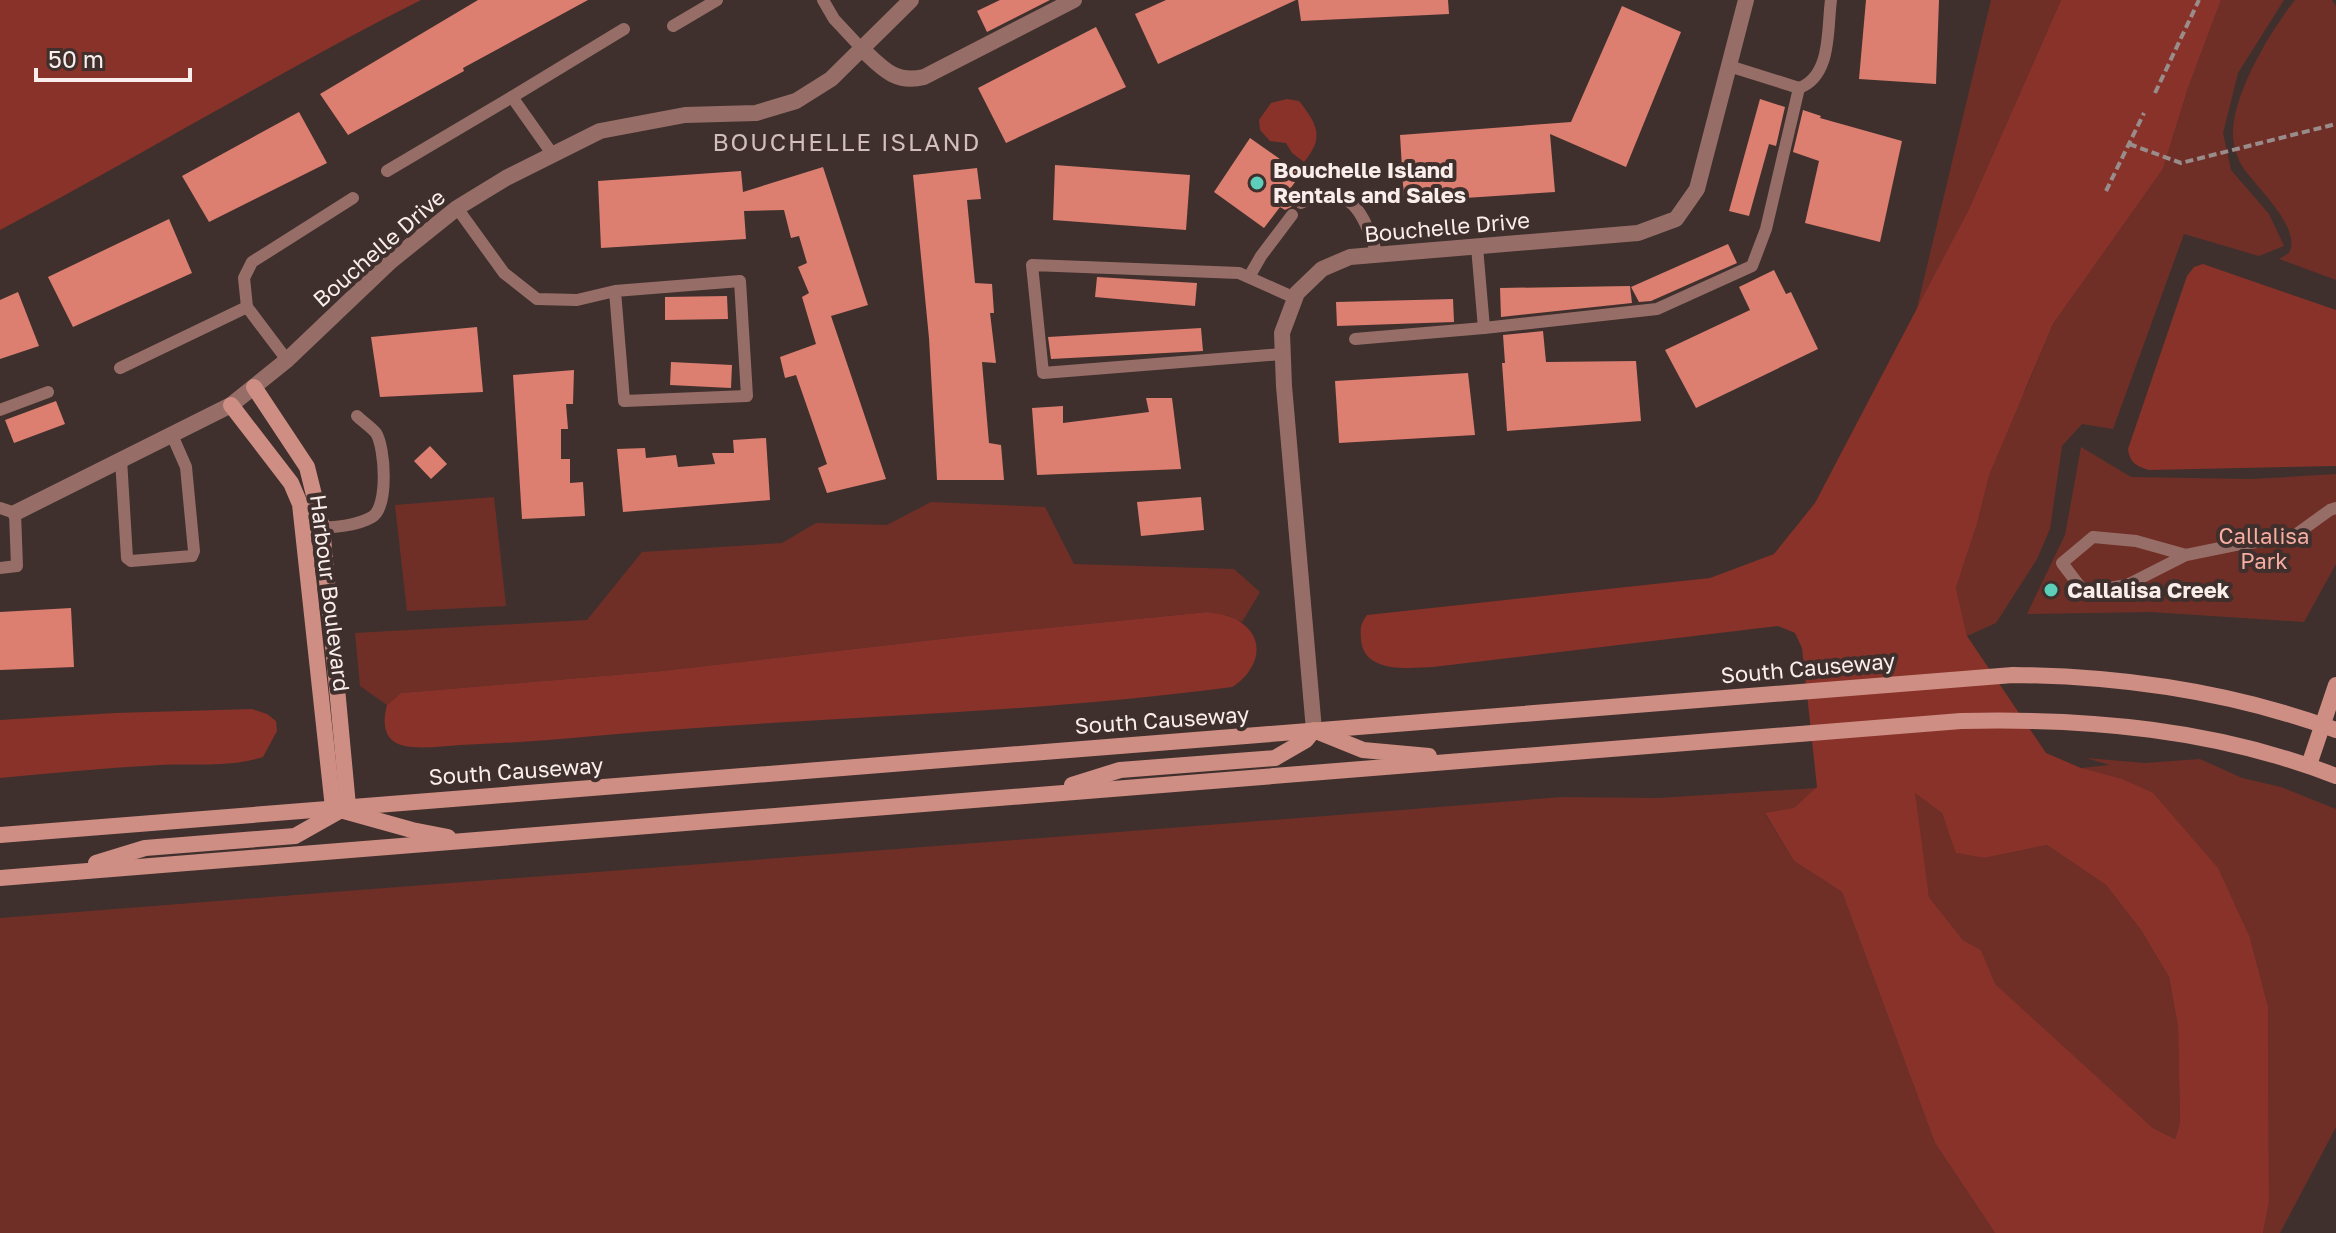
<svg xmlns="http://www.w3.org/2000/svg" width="2336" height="1233" font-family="'Golos Text',sans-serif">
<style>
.green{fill:#6f2f27}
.water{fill:#883229;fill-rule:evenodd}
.building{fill:#dc7e70}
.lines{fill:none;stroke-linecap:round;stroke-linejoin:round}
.path{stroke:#998c8a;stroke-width:4;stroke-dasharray:8 4;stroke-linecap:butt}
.lane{stroke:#976e67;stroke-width:12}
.street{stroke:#976e67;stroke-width:16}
.secondary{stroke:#cf8e83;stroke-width:16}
.poi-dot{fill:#5dceb9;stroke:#3f302d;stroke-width:3}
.labels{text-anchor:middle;stroke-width:8;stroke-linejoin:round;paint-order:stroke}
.poi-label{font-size:22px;font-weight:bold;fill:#f9eeec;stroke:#3f302d;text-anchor:start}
.street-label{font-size:22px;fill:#f9eeec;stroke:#3f302d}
.park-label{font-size:22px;fill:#f7ada1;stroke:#3f302d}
.neighbourhood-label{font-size:24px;letter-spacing:2px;fill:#d2bebb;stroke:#3f302d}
</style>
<rect width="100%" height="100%" fill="#3f302d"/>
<g class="green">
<polygon points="1991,0 2061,0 1968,211 1916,312"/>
<polygon points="2221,0 2284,0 2238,73 2223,133 2231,170 2269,214 2284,246 2259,256 2184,234 2113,429 2082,424 2062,446 2050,529 2037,559 1996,623 1967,636 1956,588 1976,527 1956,489 2025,391 2053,324 2163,169 2188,88"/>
<path d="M2295,0H2332L2336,6V280L2279,259L2289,253C2303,228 2254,185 2242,166C2237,159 2232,140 2233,131C2235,90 2270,32 2295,0Z"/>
<polygon points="2081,447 2131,477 2253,479 2336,474 2336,564 2304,622 2151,612 2027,614 2065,535"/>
<polygon points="494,497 506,606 407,611 395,505"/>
<polygon points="931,502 1045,507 1074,564 1234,569 1260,592 1242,622 1229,616 1207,612 985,634 662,671 401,693 387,705 360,686 355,633 587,620 642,552 782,543 816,523 887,525"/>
<polygon points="2086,758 2145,763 2200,759 2242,778 2281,787 2336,809 2336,1127 2280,1233 2263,1233 2269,1202 2268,1006 2250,938 2081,768 2110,765"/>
<path d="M1817,788L1794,809L1765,814L1794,861L1842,892L1935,1143L1995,1233H0V918C521,877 1042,839 1562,797L1658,798Z"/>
<polygon points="1914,792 1942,813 1957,853 1984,858 2047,845 2106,885 2141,930 2169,977 2178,1027 2180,1123 2175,1139 2153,1128 1994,984 1981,950 1963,940 1929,897"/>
</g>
<g class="water">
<path d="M0,0H421C278,72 141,156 0,230Z"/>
<path d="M2061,0H2221L2188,88L2163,169L2053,324L1989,475L1976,527L1956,588L1967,636L2046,753L2081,768L2122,779L2153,793L2218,868L2250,938L2268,1006L2269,1202L2263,1233H1995L1935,1143L1842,892L1794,861L1765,813L1794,808L1817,787L1802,648L1795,633L1778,626L1433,667C1409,668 1362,674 1361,638C1360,628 1361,623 1367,615L1710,578L1774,554L1815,503L1968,211ZM1915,793L1942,813L1956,853L1984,858L2047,845L2106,885L2141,930L2169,977L2178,1027L2180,1123L2175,1139L2153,1128L1995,984L1981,950L1963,940L1929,897Z"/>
<path d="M1287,99L1299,101C1317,124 1325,137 1304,162L1292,153L1286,143L1270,141L1260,130L1259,120L1271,103Z"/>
<path d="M2203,264L2336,310V466L2149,470C2136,466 2130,463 2128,449L2187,276L2194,267Z"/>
<path d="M1207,612C1219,614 1233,615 1243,624C1268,643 1255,673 1232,687C1037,713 839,716 642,732C582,737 522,743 461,745C442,746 419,750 401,745C382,739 383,720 387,705L401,693L662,671L985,634Z"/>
<path d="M252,709L267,714L276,721L277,731L263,757C227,768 197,763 160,765C106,768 53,773 0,778V720L115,713Z"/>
</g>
<g class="building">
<polygon points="478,0 588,0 463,68 464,71 348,135 320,94"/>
<polygon points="1000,0 1050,0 987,32 977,11"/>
<polygon points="1166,0 1296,0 1158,64 1135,14"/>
<polygon points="1298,0 1448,0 1449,14 1301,21"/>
<polygon points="1866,0 1939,0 1936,84 1859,79"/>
<polygon points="1622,6 1681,32 1626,167 1550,134 1555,192 1404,202 1400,135 1571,122"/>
<polygon points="1096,27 1126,87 1006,143 978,88"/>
<polygon points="1760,99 1785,107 1776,146 1769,144 1749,216 1729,211"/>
<polygon points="1803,110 1821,116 1820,118 1902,141 1880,242 1805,223 1819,161 1793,152"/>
<polygon points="299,112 327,163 209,222 182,176"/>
<polygon points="1250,138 1301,174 1287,193 1294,198 1293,206 1285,210 1280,207 1264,228 1214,192"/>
<polygon points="1055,165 1190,175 1186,230 1053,220"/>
<polygon points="823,167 868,305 831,316 886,479 827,493 818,468 827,464 796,375 785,378 780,357 816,344 802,297 809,293 798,267 807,263 799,236 791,238 784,210 744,211 746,239 601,248 598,181 741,171 743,192"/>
<polygon points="977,168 981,199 967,200 975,283 992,284 994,313 990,313 996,363 982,362 989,443 1001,445 1004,480 937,480 929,338 913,175"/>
<polygon points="169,219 192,273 73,327 48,277"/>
<polygon points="1728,244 1737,263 1651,301 1639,302 1631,287"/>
<polygon points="1774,270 1786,294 1791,292 1818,349 1696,408 1665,350 1750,310 1739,287"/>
<polygon points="1097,277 1197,283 1195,306 1095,297"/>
<polygon points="1630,286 1632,303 1501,317 1500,288"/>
<polygon points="18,292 39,346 0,359 0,300"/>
<polygon points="727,296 728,319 665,320 665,297"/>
<polygon points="1453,299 1454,322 1337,326 1336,302"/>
<polygon points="477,327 483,392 380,397 371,337"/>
<polygon points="1201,328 1203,351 1051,359 1048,337"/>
<polygon points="1543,331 1546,362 1636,361 1641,421 1507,431 1502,363 1505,363 1503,335"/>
<polygon points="671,362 732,365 731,388 670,385"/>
<polygon points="574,370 573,404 566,404 568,429 561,429 561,459 570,459 570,483 583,482 585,516 522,519 513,375"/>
<polygon points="1468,373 1475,435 1339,443 1335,381"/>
<polygon points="1146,398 1172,398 1181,469 1037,475 1032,408 1063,406 1063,423 1149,412"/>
<polygon points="56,401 65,424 14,443 5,420"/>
<polygon points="766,438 770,500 623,512 617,449 645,448 646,458 676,455 678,467 715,464 712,453 734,453 733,440"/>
<polygon points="430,446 447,464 431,479 414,461"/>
<polygon points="1201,497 1204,530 1141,536 1137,502"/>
<polygon points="71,608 74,667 0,670 0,612"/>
</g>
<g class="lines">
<g class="path">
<polyline points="2155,93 2199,0"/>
<polyline points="2129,144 2181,163 2336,124"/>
<polyline points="2106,191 2144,113"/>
</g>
<g class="lane">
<polyline points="823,0 834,19 863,50"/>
<polyline points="673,26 717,0"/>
<path d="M1799,88C1832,76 1827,29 1831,0"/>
<polyline points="553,155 512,97 624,29"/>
<polyline points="387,171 512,97"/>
<path d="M1301,203C1350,178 1365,215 1377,255"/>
<polyline points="457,208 504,273 537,299 577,300 615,291 740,281 747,396 624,401 615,291"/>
<polyline points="1477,247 1484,328 1657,309 1752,266 1766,229 1799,88 1729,66"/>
<polyline points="1249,277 1261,256 1292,215"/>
<polyline points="247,307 244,278 252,262 353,198"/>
<polyline points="1355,339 1484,328"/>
<polyline points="1282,354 1043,373 1032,265 1239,273 1295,298"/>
<polyline points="120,368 247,307 287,360"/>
<polyline points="0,410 48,392"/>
<polyline points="121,459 127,558 131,561 192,556 194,551 186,467 172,435"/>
<polyline points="0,508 15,513 17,566 0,568"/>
<path d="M304,529C325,527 353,528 372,517C389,507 385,447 376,433C371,427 362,421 357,416"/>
<polyline points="2186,555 2136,541 2093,537 2062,563 2084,592 2127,585 2186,555 2240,544 2291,538 2330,510 2336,508"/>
</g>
<g class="street">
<path d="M863,50C882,68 895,84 924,77L1074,0"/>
<polyline points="15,513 231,405 287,360 391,261 457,208 506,178 600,131 685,115 756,113 796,101 831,79 911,0"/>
<polyline points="1314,730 1284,386 1282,333 1297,293 1322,269 1350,257 1638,233 1676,219 1697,189 1746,0"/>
</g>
<g class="secondary">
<polyline points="254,387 307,467 322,527 348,806"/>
<polyline points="231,405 291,483 300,504 333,808 412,830 448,837"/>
<polyline points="1316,731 1363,750 1429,756"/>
<polyline points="2309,765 2336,685"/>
<polyline points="1072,785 1120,770 1275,758 1306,740 1314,730"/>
<path d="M0,835L2013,675C2123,676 2232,692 2336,730"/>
<polyline points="96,863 145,848 295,836 343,809"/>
<path d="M0,878L1961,721C2089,718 2215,729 2336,776"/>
</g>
</g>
<g class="poi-dot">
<circle cx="1257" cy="183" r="8"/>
<circle cx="2051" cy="590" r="8"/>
</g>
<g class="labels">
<g class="poi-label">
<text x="1273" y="178">Bouchelle Island<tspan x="1273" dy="25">Rentals and Sales</tspan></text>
<text x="2067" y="598">Callalisa Creek</text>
</g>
<g class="street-label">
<text transform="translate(1447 227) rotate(-5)" y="8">Bouchelle Drive</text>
<text transform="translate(379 248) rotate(-41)" y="8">Bouchelle Drive</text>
<text transform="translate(330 593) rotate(83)" y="8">Harbour Boulevard</text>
<text transform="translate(1808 668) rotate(-5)" y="8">South Causeway</text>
<text transform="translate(1162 720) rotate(-4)" y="8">South Causeway</text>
<text transform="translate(516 771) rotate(-4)" y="8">South Causeway</text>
</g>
<g class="park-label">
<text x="2264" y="544">Callalisa<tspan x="2264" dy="25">Park</tspan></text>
</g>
<g class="neighbourhood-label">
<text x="847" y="151">BOUCHELLE ISLAND</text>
</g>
</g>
<path d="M36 68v12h154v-12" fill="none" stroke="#f9eeec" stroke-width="4"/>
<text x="48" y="68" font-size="24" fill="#f9eeec" stroke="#3f302d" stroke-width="6" paint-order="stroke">50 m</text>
</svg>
